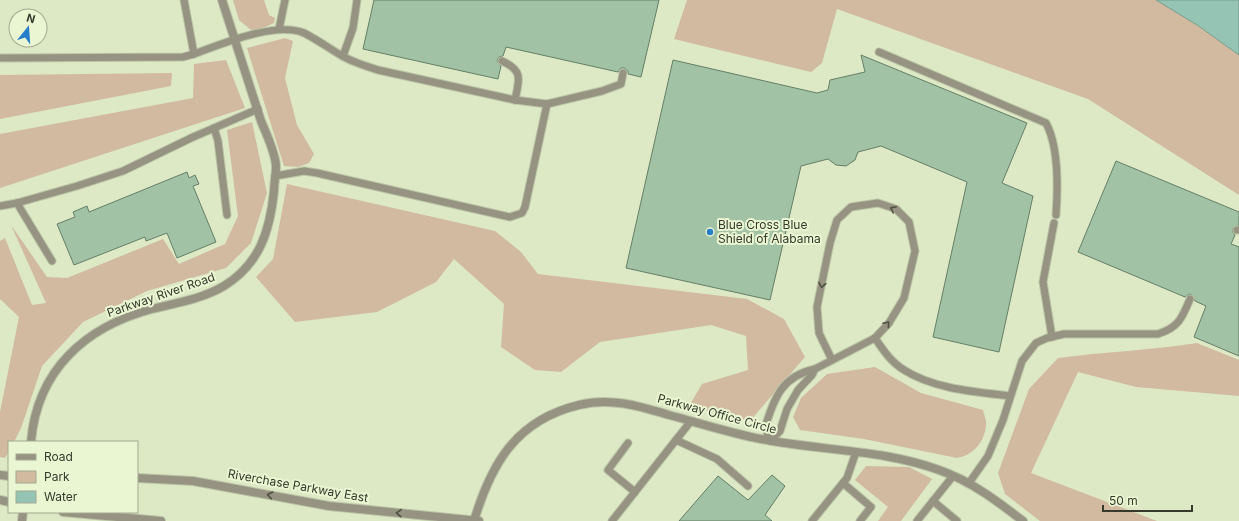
<svg xmlns="http://www.w3.org/2000/svg" width="1239" height="521" font-family="Inter,sans-serif">
<style>
.green{fill:#d1baa0}
.water{fill:#95c4b5;stroke:#789b8c}
.building{fill:#a1c2a4;stroke:#647f67}
.lines{fill:none;stroke-linecap:round;stroke-linejoin:round}
.service-casing{stroke:#bbc5a6;stroke-width:9}
.tertiary-casing{stroke:#bbc5a6;stroke-width:10}
.service{stroke:#979383;stroke-width:7}
.tertiary{stroke:#979383;stroke-width:8}
.oneway{stroke:#4e5042}
.poi-dot{fill:#267dca;stroke:#eaf5d2;stroke-width:1.5}
.labels{text-anchor:middle;stroke-width:4;stroke-linejoin:round;paint-order:stroke}
.poi-label{font-size:12px;fill:#353a2c;stroke:#eaf5d2;text-anchor:start}
.street-label{font-size:12px;fill:#353a2c;stroke:#eaf5d2}
</style>
<rect width="100%" height="100%" fill="#dde8c5"/>
<g class="green">
<polygon points="233,0 264,0 269,15 275,18 274,23 261,29 251,30 239,20"/>
<polygon points="687,0 1156,0 1197,25 1239,55 1239,195 1088,99 837,9 822,63 811,72 674,39"/>
<polygon points="285,38 293,41 285,78 297,125 314,154 309,163 298,167 284,166 247,48"/>
<polygon points="226,60 245,108 0,188 0,134 193,98 194,64"/>
<polygon points="172,73 171,86 0,119 0,75"/>
<polygon points="252,122 267,193 251,243 226,268 147,291 83,322 42,366 21,428 14,442 9,442 9,451 5,458 0,457 0,412 19,317 0,299 0,241 5,238 32,305 46,303 11,225 47,277 67,278 163,239 179,264 225,244 238,216 227,130"/>
<polygon points="287,184 495,231 521,252 538,274 747,299 784,319 805,357 750,421 689,406 702,384 748,370 746,336 711,325 600,342 561,372 535,370 501,347 504,304 454,259 436,282 377,312 295,322 256,277 273,259"/>
<path d="M1197,343L1239,360V396L1136,387L1078,372L1031,473L1157,521H1040L1005,494L998,473L1029,389L1058,358C1104,352 1151,350 1197,343Z"/>
<path d="M875,367L921,393L983,410C984,415 987,421 986,426C984,443 973,455 957,458L864,439L800,430L793,417L801,398L827,374Z"/>
<polygon points="866,466 909,467 932,479 901,521 878,521 888,507 855,480"/>
</g>
<polygon class="water" points="1156,0 1239,0 1239,55 1197,25"/>
<g class="building">
<polygon points="374,0 659,0 641,77 628,74 628,71 624,68 621,68 618,72 506,47 503,56 499,57 497,61 501,66 498,79 363,49"/>
<polygon points="861,55 1027,123 1002,183 1033,196 999,352 933,337 967,182 881,146 858,152 855,160 846,166 836,165 828,159 801,166 770,300 626,268 673,60 817,93 828,90 830,80 865,72"/>
<polygon points="1116,161 1239,212 1239,225 1233,228 1233,232 1235,235 1231,244 1239,247 1239,356 1194,337 1206,306 1195,301 1192,295 1189,294 1185,297 1078,252"/>
<polygon points="187,172 189,178 195,175 199,184 193,186 216,242 177,258 167,233 146,241 145,237 74,265 57,224 75,217 73,212 87,206 89,212"/>
<polygon points="772,475 785,486 765,515 772,521 679,521 718,476 748,500"/>
</g>
<g class="lines">
<defs>
<g id="service">
<path d="M184,0L194,54C222,44 276,21 304,33C318,40 330,49 344,57C355,63 366,66 378,70L515,100L547,104L602,91L621,84L623,73"/>
<polyline points="279,29 285,0"/>
<path d="M879,52L1046,123C1059,147 1058,187 1056,215"/>
<polyline points="343,56 353,28 357,0"/>
<polyline points="0,58 183,57 194,54"/>
<path d="M502,61C524,71 519,80 515,100"/>
<polyline points="214,128 218,141 227,215"/>
<polyline points="275,176 304,171 317,173 510,217 522,213 525,207 547,104"/>
<polyline points="17,203 52,261"/>
<polyline points="0,206 17,203 77,186 123,171 191,138 258,109"/>
<polyline points="1237,230 1239,230"/>
<polyline points="1052,337 1043,282 1054,223"/>
<path d="M875,338C883,350 891,362 904,370C934,389 976,392 1010,396"/>
<polyline points="815,369 875,338 889,323 904,298 915,251 909,222 896,209 878,203 851,207 837,220 830,243 817,307 819,333 832,360"/>
<path d="M815,369L812,375L798,390L787,409L780,431L770,441L765,427C775,397 782,376 815,369Z"/>
<polyline points="676,440 717,459 748,486"/>
<polyline points="628,443 608,470 635,492"/>
<polyline points="843,483 871,507 860,521"/>
<path d="M969,483L988,456L1003,420L1022,361L1036,343L1047,338L1064,334H1158C1179,327 1182,318 1190,299"/>
<polyline points="933,501 957,521"/>
<polyline points="612,521 691,421"/>
<polyline points="812,521 847,478 856,452"/>
<polyline points="917,521 953,476"/>
</g>
<g id="tertiary">
<path d="M31,442C37,370 85,327 152,309C176,303 202,299 224,286C260,264 270,230 274,191C274,183 276,175 276,167C276,154 266,133 261,121C248,81 235,40 222,0"/>
<polyline points="0,475 9,476"/>
<polyline points="137,478 193,481 329,506 479,521"/>
<polyline points="0,500 9,502"/>
<polyline points="63,512 161,521"/>
<polyline points="22,521 23,512"/>
<path d="M474,521C491,464 516,420 579,405C610,397 639,406 669,415C699,423 730,433 761,439C820,451 882,449 939,470C971,481 997,501 1023,521"/>
</g>
</defs>
<use href="#service" class="service-casing"/>
<use href="#tertiary" class="tertiary-casing"/>
<use href="#service" class="service"/>
<use href="#tertiary" class="tertiary"/>
</g>
<defs><path id="oneway-chevron" d="M-2-3.5L2.5 0L-2 3.5" fill="none" stroke-width="1.6" stroke-linecap="round" stroke-linejoin="round"/></defs>
<g class="oneway">
<use href="#oneway-chevron" transform="translate(893 209) rotate(-154)"/>
<use href="#oneway-chevron" transform="translate(822 285) rotate(101)"/>
<use href="#oneway-chevron" transform="translate(887 324) rotate(-50)"/>
<use href="#oneway-chevron" transform="translate(270 495) rotate(-168)"/>
<use href="#oneway-chevron" transform="translate(399 513) rotate(-176)"/>
</g>
<circle class="poi-dot" cx="710" cy="232" r="4"/>
<g class="labels">
<g class="poi-label">
<text x="718" y="229">Blue Cross Blue<tspan x="718" dy="14">Shield of Alabama</tspan></text>
</g>
<g class="street-label">
<text transform="translate(161 295) rotate(-19)" y="4">Parkway River Road</text>
<text transform="translate(717 414) rotate(15)" y="4">Parkway Office Circle</text>
<text transform="translate(298 486) rotate(10)" y="4">Riverchase Parkway East</text>
</g>
</g>
<rect x="8" y="441" width="130" height="72" fill="#eaf5d2" stroke="#a2aa90"/>
<rect x="16" y="454" width="20" height="6" fill="#979383" stroke="#a2aa90"/>
<text x="44" y="461" font-size="12" fill="#353a2c">Road</text>
<rect x="16" y="471" width="20" height="12" fill="#d1baa0" stroke="#a2aa90"/>
<text x="44" y="481" font-size="12" fill="#353a2c">Park</text>
<rect x="16" y="491" width="20" height="12" fill="#95c4b5" stroke="#a2aa90"/>
<text x="44" y="501" font-size="12" fill="#353a2c">Water</text>
<g transform="translate(28 28) rotate(17)"><circle r="19" fill="#eaf5d2" stroke="#a2aa90"/>
<path d="M0-3L7 15L0 10L-7 15Z" fill="#267dca"/>
<text y="-6" font-size="11" font-weight="bold" text-anchor="middle" fill="#353a2c">N</text>
</g>
<path d="M1103 505v6h89v-6" fill="none" stroke="#353a2c" stroke-width="2"/>
<text x="1109" y="505" font-size="12" fill="#353a2c" stroke="#eaf5d2" stroke-width="3" paint-order="stroke">50 m</text>
</svg>
